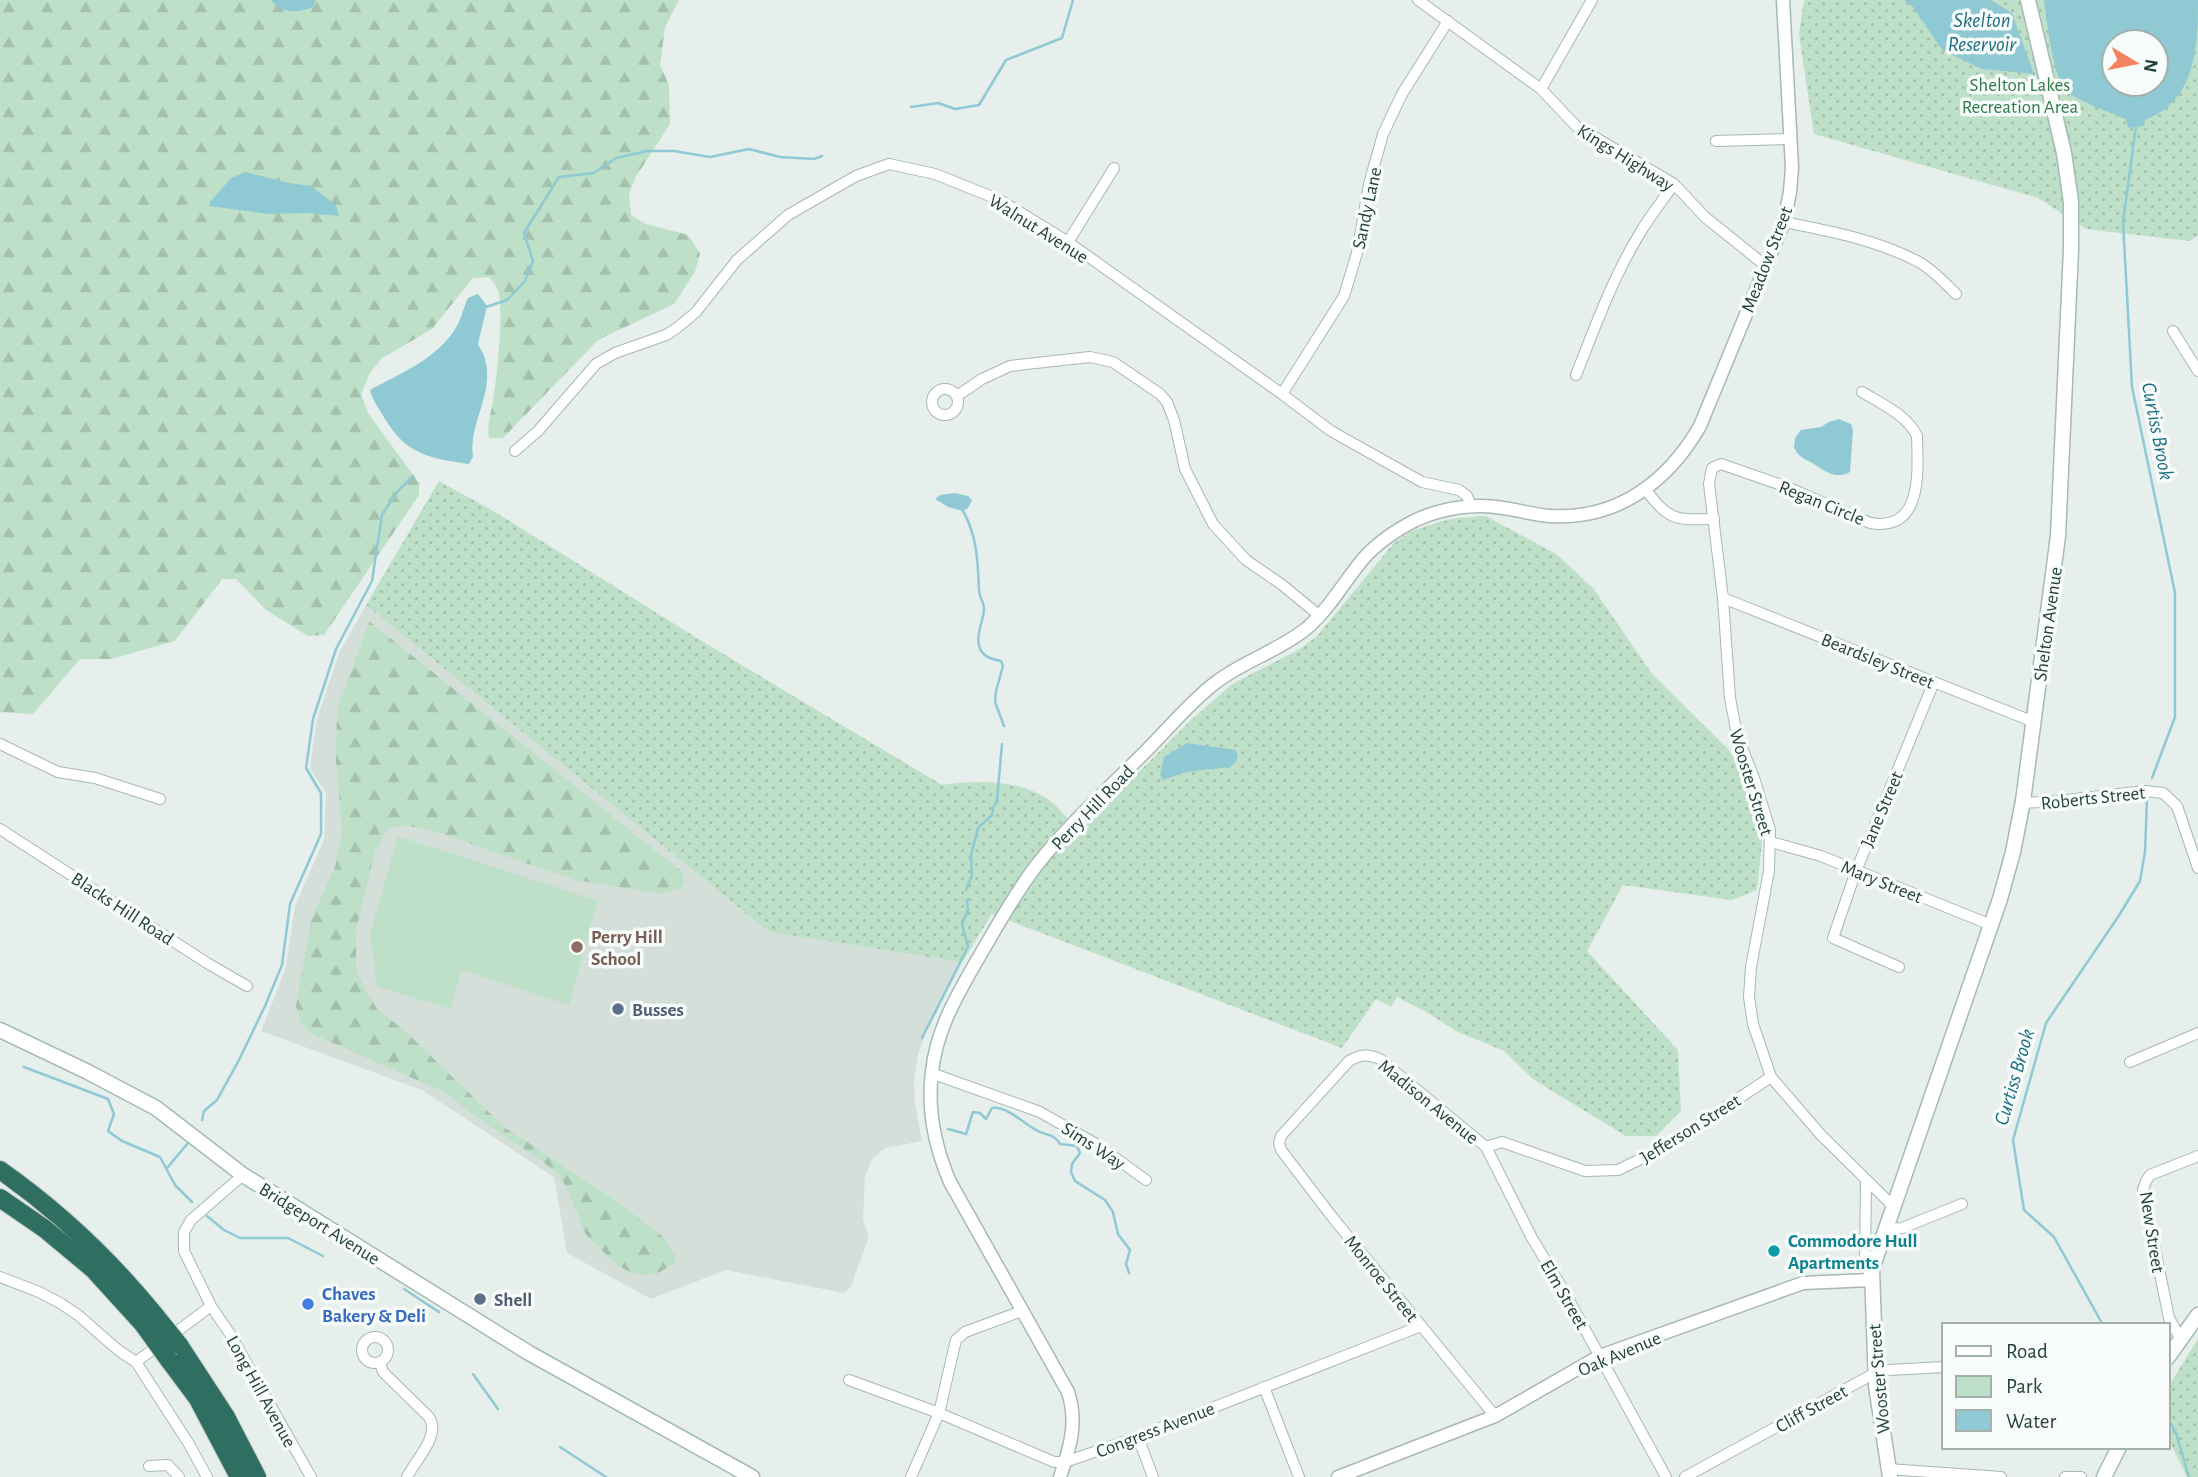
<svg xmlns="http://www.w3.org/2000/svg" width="2198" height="1477" font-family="'Alegreya Sans',sans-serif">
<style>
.built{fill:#d4dfda}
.green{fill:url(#green-dots);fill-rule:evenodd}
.forest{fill:url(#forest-firs)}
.pitch{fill:#bfe0c8}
.water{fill:#8ec9d4;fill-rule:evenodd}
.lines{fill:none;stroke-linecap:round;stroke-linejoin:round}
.stream{stroke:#8ec9d4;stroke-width:2.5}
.minor-casing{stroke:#a8b8b2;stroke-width:12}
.tertiary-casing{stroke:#a8b8b2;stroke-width:15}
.secondary-casing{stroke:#a4bbb3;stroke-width:17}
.motorway-casing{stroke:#c2cac8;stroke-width:20}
.minor{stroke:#fff;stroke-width:10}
.tertiary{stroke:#fff;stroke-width:12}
.secondary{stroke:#fff;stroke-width:14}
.motorway{stroke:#2f6f62;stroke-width:18}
.motorway-bridge-casing{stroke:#c2cac8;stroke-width:20;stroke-linecap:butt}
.motorway-bridge{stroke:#2f6f62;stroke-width:18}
.education-dot{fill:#8d6e63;stroke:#f7fbf9;stroke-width:2.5}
.service-dot{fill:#5c6f8a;stroke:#f7fbf9;stroke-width:2.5}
.culture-dot{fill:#0f9aa8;stroke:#f7fbf9;stroke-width:2.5}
.shop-dot{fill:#3f7fe0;stroke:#f7fbf9;stroke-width:2.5}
.labels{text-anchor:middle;stroke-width:7;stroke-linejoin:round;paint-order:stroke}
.park-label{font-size:19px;fill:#2d7a4b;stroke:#f7fbf9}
.street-label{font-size:19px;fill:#24423a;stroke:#f7fbf9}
.education-label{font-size:19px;font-weight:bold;fill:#785e54;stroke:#f7fbf9;text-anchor:start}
.service-label{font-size:19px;font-weight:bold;fill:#4e5e75;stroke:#f7fbf9;text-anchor:start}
.culture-label{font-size:19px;font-weight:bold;fill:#0d838f;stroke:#f7fbf9;text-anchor:start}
.shop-label{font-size:19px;font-weight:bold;fill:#366cbe;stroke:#f7fbf9;text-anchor:start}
.water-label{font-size:21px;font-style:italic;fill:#1c6f80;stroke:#f7fbf9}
</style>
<defs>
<pattern id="green-dots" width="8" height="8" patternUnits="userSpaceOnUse" patternTransform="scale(1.75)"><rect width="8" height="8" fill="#bfe0c8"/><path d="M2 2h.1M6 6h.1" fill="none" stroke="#a4c1ad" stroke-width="1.8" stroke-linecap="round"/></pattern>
<pattern id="forest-firs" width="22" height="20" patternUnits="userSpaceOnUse" patternTransform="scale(1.75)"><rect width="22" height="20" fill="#bfe0c8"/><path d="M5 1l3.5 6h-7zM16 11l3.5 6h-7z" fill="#a4c1ad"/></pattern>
</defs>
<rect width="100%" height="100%" fill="#e6efeb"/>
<polygon class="built" points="366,605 769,932 962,962 928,1027 918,1054 914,1082 915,1104 922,1141 885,1148 872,1159 865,1177 863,1219 869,1237 851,1286 844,1293 726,1270 651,1299 567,1253 554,1177 422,1090 261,1031 286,968 295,906 324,840 326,793 310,768 317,719 340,651"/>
<g class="green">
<path d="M1804,0H2198V236L2189,241L2086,229L2038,198L1814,134L1799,35ZM2114,42H2156V84H2114Z"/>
<path d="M439,481L495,512L700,640L942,785C975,780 1020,779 1049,800C1060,808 1070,822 1079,832L1190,721L1232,684L1300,649L1317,636L1394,543L1412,531L1439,522L1457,518L1486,516L1556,554L1593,588L1652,674L1729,750L1752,786L1757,807L1762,843L1757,890L1732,900L1623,885L1587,951L1678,1050L1681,1111L1656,1136H1626L1534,1080L1504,1051L1456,1031L1425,1011L1397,997L1391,1007L1376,999L1342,1048L992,914L962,962L769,932L366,605Z"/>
<polygon points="2198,1339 2198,1477 2187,1477 2168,1438 2168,1387"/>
</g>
<g class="forest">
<path d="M0,0H679L665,27L660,65L669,85L670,124L635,178L629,195L631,215L646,224L688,235L700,253L695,272L674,304L598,340L503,438H489C487,424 491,414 493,400C497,377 504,311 498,290C497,286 492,281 489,277L473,278L432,329L381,359L370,373L361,394L368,413L419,483V495L324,635L308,636L266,610L236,579H222L175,641L111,659H80L33,714L0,712Z"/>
<polygon points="369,621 682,872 684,882 680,889 661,894 575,880 434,831 409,826 392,827 385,832 375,852 356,930 356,969 366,992 378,1010 404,1030 504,1127 611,1197 663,1237 676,1257 673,1264 657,1274 637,1275 618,1266 586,1235 567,1188 558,1174 542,1161 489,1126 444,1092 310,1033 301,1023 296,1006 311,920 335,867 342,830 336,762 337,710"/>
</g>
<polygon class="pitch" points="398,836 598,901 569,1005 462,970 450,1009 377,986 370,934"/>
<g class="water">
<path d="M271,0H316L313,7C298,13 281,14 271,0Z"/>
<polygon points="1904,0 1991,0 2012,13 2034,74 1982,69 1942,50 1913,7"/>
<path d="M2044,0H2198C2198,46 2196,101 2145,120L2144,126L2128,128L2126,119C2111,113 2076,100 2066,91C2054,80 2046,18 2044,0ZM2114,42H2156V84H2114Z"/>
<polygon points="245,172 289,183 311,186 336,205 339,216 308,213 268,214 209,206 210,202 231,178"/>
<path d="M478,294L487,306L478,344C480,349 484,354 485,359C495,393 468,424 473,457L469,464C429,458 407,455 385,419C379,409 373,401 370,390C401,373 440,358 458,324C462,316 464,306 468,298Z"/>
<path d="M1839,419L1851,424L1853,430L1850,472C1836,479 1828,473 1817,466C1806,458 1800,460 1794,447L1795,438L1801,430L1821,427L1829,422Z"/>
<polygon points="955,493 968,496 972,500 968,508 963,511 948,507 935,499 940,495"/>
<polygon points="1187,743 1235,750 1238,756 1235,763 1230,767 1186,772 1163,780 1160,774 1164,757"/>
</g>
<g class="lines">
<g class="stream">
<polyline points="911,107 938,103 955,109 979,105 1006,60 1062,38 1073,0"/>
<polyline points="2136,126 2123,222 2132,387 2175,593 2175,717 2152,778"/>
<polyline points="486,307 507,300 525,281 533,261 524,233 559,177 594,173 616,158 647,151 674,151 710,157 749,149 780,157 814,159 822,156"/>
<path d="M963,511C977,535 978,562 979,590C979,597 985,604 984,610C983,623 973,640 982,652C986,658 995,660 1001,661L1003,666L996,691L995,702L1004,726"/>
<polyline points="966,890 972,875 971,855 978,828 992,815 993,808 997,800 1002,744"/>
<polyline points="922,1038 968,947 962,924 968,910 967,900"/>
<polyline points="24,1067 108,1099 114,1114 108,1131 122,1141 160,1157 175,1185 192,1202"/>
<polyline points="202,1120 204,1111 217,1100 239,1060 265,1006 282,965 290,904 321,834 321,793 306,768 313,719 336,649 372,581 382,515 397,492 413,476"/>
<path d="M948,1129L966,1134L973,1112L980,1113L986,1119L992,1108C1007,1106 1023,1123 1036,1130C1046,1136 1054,1133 1060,1144L1077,1146L1080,1153L1072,1164L1071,1172L1075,1181L1105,1200L1113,1212L1118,1234L1130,1250L1126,1264L1129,1273"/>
<polyline points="167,1168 188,1143"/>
<polyline points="207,1216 224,1230 240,1238 288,1238 323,1256"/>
<polyline points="404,1289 439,1312"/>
<polyline points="2103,1325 2054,1237 2024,1210 2013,1140 2046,1023 2118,917 2140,881 2145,852 2147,799"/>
<polyline points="473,1374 498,1409"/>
<polyline points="2168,1419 2176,1433 2189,1477"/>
<polyline points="560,1447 606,1477"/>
</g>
<defs>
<g id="minor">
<polyline points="1418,0 1541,89 1576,126 1674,184 1705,217 1766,266"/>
<polyline points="1541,89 1592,0"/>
<polyline points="1716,141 1791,139"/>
<path d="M1784,222C1830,231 1877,240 1919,262C1933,270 1945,283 1956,294"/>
<polyline points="1068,242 1114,168"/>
<polyline points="2173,331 2198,371"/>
<path d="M1576,375C1595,327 1613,277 1640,233C1650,216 1663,200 1674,184"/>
<circle cx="945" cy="402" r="13"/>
<path d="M1862,392C1882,404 1907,415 1917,436C1918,472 1923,532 1870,523L1787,487L1721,464L1712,468L1709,484L1723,598L1730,698L1737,735L1754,778L1770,830L1769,871L1751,967L1749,997L1753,1024L1771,1077L1821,1135L1893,1206"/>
<polyline points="1282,394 1344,296 1357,253 1369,184 1383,134 1402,94 1448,21"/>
<polyline points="957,396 982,379 1010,366 1090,357 1113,362 1160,394 1167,402 1174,420 1185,469 1213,524 1246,560 1281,584 1320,616"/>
<polyline points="515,451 538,431 596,364 615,353 666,335 677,328 696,312 737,260 788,215 856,176 889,164 935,174 1000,200 1065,240 1282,394 1331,431 1422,482 1459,490 1467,496 1471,506"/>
<path d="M1645,489C1670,521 1674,520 1714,519"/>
<polyline points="1723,598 2034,722"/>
<polyline points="0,744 58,772 95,778 160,799"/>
<polyline points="2023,803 2057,801 2145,791 2163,793 2177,806 2198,868"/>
<polyline points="0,829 207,963 247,986"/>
<polyline points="1771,842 1821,856 1991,925"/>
<polyline points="1899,967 1833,938 1856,871 1934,682"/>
<polyline points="2130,1062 2198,1033"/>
<polyline points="931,1073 1040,1112 1096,1144 1146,1180"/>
<polyline points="1486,1147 1502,1142 1585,1171 1618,1170 1663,1148 1771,1077"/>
<polyline points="243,1175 191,1220 184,1232 184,1251 211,1306 230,1334 311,1477"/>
<polyline points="1866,1181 1865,1261 1870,1277"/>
<polyline points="1885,1229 1902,1228 1962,1204"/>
<polyline points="0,1277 39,1292 60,1303 78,1315 118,1350 136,1362 189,1444 207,1477"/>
<circle cx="375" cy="1350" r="13"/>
<polyline points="2180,1338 2169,1318 2143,1190 2146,1181 2150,1175 2198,1156"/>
<polyline points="136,1362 211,1306"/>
<path d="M380,1363L383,1372L429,1417C441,1436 416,1459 407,1477"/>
<polyline points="849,1380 939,1413 1054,1462 1065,1462 1138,1437 1421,1326"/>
<polyline points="1264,1387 1299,1477"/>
<path d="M1495,1416L1333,1218L1281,1150L1279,1143L1281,1136L1349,1061C1361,1054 1368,1054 1380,1059L1486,1147L1532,1238L1565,1293L1666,1477"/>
<polyline points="1138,1437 1153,1477"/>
<polyline points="149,1466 168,1465 179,1477"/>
<polyline points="1888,1469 2001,1477"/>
<polyline points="911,1477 939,1413 956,1340 965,1332 1022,1311"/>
<polyline points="1685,1477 1875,1373 1889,1370 1944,1367"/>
<polyline points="2065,1477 2081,1477"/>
</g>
<g id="tertiary">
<path d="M1060,1477C1070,1448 1078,1422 1068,1392L950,1182C935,1147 927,1110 932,1072C936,1031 956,997 976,962C995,930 1013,896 1036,866C1069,824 1109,788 1147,750C1169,728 1190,702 1215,683C1243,661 1279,651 1307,628C1330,608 1344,582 1363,559C1378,542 1396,530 1416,520C1442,508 1474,503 1503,508C1519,510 1534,515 1550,516C1617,520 1668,482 1700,426L1784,222L1790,192L1792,167L1783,0"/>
<polyline points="1338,1477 1495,1416 1600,1356 1803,1283 1871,1280"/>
</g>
<g id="secondary">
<polyline points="0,1030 88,1072 156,1108 243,1175 529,1353 752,1477"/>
<polyline points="2168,1357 2198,1315"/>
<polyline points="1890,1477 1876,1386 1872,1269 2000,899 2013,852 2023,801 2058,536 2071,249 2071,202 2064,153 2028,0"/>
<polyline points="2104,1477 2119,1447"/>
</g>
<g id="motorway">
<path d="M0,1170C57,1210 110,1260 154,1314"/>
<polyline points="0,1198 45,1229 93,1269 143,1324"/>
<polyline points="179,1345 226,1417 257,1477"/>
<polyline points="169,1360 198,1399 239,1477"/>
</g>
</defs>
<use href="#minor" class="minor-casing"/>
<use href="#tertiary" class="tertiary-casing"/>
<use href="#secondary" class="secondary-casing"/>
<use href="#motorway" class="motorway-casing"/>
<use href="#minor" class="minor"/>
<use href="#tertiary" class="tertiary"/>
<use href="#secondary" class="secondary"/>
<use href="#motorway" class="motorway"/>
<defs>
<g id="motorway-bridge">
<polyline points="154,1314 179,1345"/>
<polyline points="143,1324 169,1360"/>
</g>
</defs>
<use href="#motorway-bridge" class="motorway-bridge-casing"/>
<use href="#motorway-bridge" class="motorway-bridge"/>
</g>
<circle class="education-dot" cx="577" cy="947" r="7"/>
<g class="service-dot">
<circle cx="618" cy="1009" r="7"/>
<circle cx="480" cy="1299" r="7"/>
</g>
<circle class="culture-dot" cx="1774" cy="1251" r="7"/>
<circle class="shop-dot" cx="308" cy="1304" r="7"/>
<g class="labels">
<g class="park-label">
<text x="2020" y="91">Shelton Lakes<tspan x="2020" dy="22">Recreation Area</tspan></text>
</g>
<g class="street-label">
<text transform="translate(1626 157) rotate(32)" y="7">Kings Highway</text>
<text transform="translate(1366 208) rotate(-78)" y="7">Sandy Lane</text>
<text transform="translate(1039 228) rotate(32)" y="7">Walnut Avenue</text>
<text transform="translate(1766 259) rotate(-69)" y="7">Meadow Street</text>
<text transform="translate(1822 502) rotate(22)" y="7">Regan Circle</text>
<text transform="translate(2047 624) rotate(-82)" y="7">Shelton Avenue</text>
<text transform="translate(1878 660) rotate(22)" y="7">Beardsley Street</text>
<text transform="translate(1752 782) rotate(73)" y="7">Wooster Street</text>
<text transform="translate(2093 797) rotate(-6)" y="7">Roberts Street</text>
<text transform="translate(1092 807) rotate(-46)" y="7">Perry Hill Road</text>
<text transform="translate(1881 809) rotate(-67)" y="7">Jane Street</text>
<text transform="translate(1882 881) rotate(22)" y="7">Mary Street</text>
<text transform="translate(123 908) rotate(33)" y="7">Blacks Hill Road</text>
<text transform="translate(1429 1101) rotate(39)" y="7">Madison Avenue</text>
<text transform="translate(1690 1128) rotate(-32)" y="7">Jefferson Street</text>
<text transform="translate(1094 1145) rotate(33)" y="7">Sims Way</text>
<text transform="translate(320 1223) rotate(32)" y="7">Bridgeport Avenue</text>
<text transform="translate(2153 1232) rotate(81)" y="7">New Street</text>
<text transform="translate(1382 1278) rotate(51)" y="7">Monroe Street</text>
<text transform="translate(1565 1294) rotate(60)" y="7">Elm Street</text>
<text transform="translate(1619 1353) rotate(-23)" y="7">Oak Avenue</text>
<text transform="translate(1878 1379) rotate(-95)" y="7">Wooster Street</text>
<text transform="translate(262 1391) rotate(61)" y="7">Long Hill Avenue</text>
<text transform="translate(1811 1408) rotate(-29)" y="7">Cliff Street</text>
<text transform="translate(1155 1429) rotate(-21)" y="7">Congress Avenue</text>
</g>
<g class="education-label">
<text x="591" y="943">Perry Hill<tspan x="591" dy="22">School</tspan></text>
</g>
<g class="service-label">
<text x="632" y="1016">Busses</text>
<text x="494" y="1306">Shell</text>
</g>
<g class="culture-label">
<text x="1788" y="1247">Commodore Hull<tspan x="1788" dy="22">Apartments</tspan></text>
</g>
<g class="shop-label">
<text x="322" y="1300">Chaves<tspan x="322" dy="22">Bakery &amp; Deli</tspan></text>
</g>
<g class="water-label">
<text x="1982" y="27">Skelton<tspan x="1982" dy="24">Reservoir</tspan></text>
<text transform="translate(2158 431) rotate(79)" y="7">Curtiss Brook</text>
<text transform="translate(2014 1077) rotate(-74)" y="7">Curtiss Brook</text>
</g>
</g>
<rect x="1942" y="1323" width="228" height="126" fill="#f7fbf9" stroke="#a3b1ad" stroke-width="2"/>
<rect x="1956" y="1346" width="35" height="10" fill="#ffffff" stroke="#a3b1ad" stroke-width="2"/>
<text x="2006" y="1358" font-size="21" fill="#24423a">Road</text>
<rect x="1956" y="1376" width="35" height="21" fill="#bfe0c8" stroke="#a3b1ad" stroke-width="2"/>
<text x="2006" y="1393" font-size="21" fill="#24423a">Park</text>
<rect x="1956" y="1410" width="35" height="21" fill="#8ec9d4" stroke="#a3b1ad" stroke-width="2"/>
<text x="2006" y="1428" font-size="21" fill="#24423a">Water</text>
<g transform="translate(2135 63) rotate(100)"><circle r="33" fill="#f7fbf9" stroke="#a3b1ad" stroke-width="2"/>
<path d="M0-5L12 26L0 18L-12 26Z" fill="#f4845f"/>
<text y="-10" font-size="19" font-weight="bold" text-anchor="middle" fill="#24423a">N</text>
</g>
</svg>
